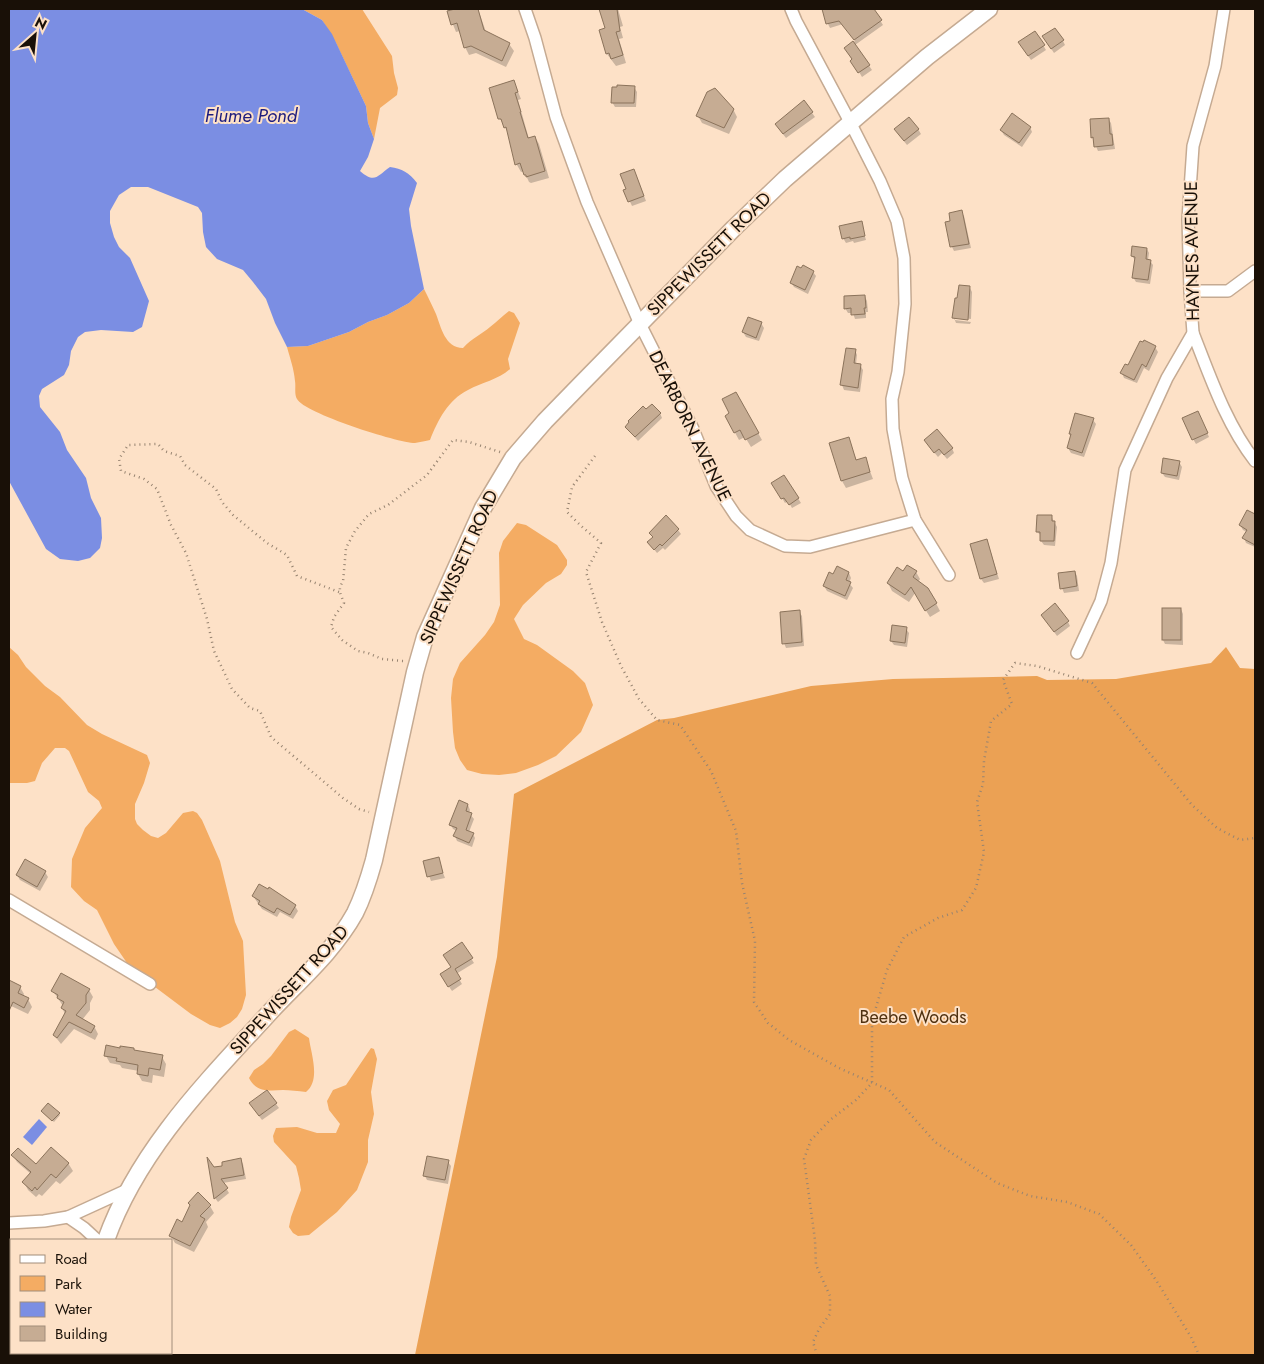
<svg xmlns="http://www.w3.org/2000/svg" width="1264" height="1364" font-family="Jost,sans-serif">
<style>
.green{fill:#f4ac63}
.forest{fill:#eba154}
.water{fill:#7b8ee3}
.shadow{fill:#0003}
.building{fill:#c6ac93;stroke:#8b735b}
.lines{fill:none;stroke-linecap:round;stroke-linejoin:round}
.minor-casing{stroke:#c5aa92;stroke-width:14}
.secondary-casing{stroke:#c5aa92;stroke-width:19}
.path{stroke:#978471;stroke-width:2.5;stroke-dasharray:1 4;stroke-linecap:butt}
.minor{stroke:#fff;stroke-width:11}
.secondary{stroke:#fff;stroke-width:16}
.labels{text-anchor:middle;stroke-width:4;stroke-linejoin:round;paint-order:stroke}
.street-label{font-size:18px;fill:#191007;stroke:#fde1c7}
.park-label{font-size:18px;fill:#4f3110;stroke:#fde1c7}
.water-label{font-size:19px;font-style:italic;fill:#1d1c7e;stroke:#fde1c7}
</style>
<rect width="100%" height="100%" fill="#fde1c7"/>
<g class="green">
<polygon points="302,9 362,9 392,56 394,73 398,88 397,95 380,108 374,139 368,123 366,106 336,43 322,20"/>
<path d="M424,289C428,297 432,305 436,314C441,327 445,348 463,348C473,337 481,335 490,327C497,322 502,316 509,311L514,313L520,323L508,359L510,369C498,380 482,382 468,390C448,400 438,420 430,440C426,441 420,442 415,443C398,443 304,413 297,399C294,394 296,387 295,381C294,369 290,358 287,347L308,346L349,332L368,322L387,315L409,303Z"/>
<polygon points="517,523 526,525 557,545 567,560 567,565 561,574 546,583 523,605 514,619 524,639 537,645 573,671 585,683 593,705 581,732 556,756 538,765 516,773 499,775 482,774 467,770 460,760 455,748 453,732 451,698 453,679 460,663 485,635 494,622 500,605 499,553 503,541"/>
<polygon points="9,647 18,655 26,667 45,686 60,697 87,725 102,734 147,755 150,763 144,783 135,804 135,819 137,824 143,830 151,836 158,838 166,833 183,813 193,811 197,813 202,820 220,861 235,922 243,941 246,995 242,1009 237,1017 230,1023 220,1028 210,1025 191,1014 139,975 127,963 114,944 97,910 84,901 71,887 72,859 85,828 102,808 99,801 88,792 69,751 65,748 55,748 42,763 35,781 27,783 9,783"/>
<path d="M295,1029L309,1038C311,1054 321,1080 306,1092C298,1091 290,1090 283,1090C268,1091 256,1092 249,1078L254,1070L263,1064L271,1056L289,1032Z"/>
<polygon points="371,1048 374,1049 377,1059 371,1092 374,1114 368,1140 368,1162 357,1190 337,1212 309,1235 298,1236 293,1233 289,1227 291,1217 301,1190 299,1178 296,1166 274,1142 273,1136 276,1128 297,1127 317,1133 336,1133 340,1124 329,1110 327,1101 333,1090 346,1085"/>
</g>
<polygon class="forest" points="1226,647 1240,668 1255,669 1255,1355 415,1355 497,957 514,794 657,720 674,718 811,686 893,679 1037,676 1047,680 1116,679 1211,663"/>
<g class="water">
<path d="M9,9H302L322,20L332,34L366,106L368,123L374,139L368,157L360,171C375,184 377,176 390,167C402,169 409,172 417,183L409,209L411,226L424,289L409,303L387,315L368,322L349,332L308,346L287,347L275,323L266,299L253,282L243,270L217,259L206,247L203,232L202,213L198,207L148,187H131L119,195L110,211V223L114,237L119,247L130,258L149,301L142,327L133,332L101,330L85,332L78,337L71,351L69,365L64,375L42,389L39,396L40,407L60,432L67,450L86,478L91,498L101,518L102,538L100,548L90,558L78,561L60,559L46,549L9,481Z"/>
<polygon points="39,1119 47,1127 32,1145 23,1137"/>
</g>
<g class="shadow">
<polygon points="460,9 478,9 486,32 509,44 514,51 506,67 476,53 469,55 465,47 460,31 456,32 448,12"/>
<polygon points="601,9 618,9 623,26 620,27 623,38 619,39 626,63 616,66 607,54 601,30 607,29"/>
<polygon points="835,9 873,9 883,25 855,45 872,70 862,77 845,48 855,41 843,24 830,28 828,24 825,15"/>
<polygon points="1046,41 1063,41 1065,45 1054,53"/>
<polygon points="1043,45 1046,50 1031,60 1022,47"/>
<polygon points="514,82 521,99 518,100 529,139 535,137 539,144 549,178 531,183 529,182 524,171 521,172 517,165 509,134 500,119"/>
<polygon points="634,87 637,92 636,107 615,107 612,102"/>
<polygon points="804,102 815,117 786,138 779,129"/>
<polygon points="733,109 737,117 729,134 702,123 698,116"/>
<polygon points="1108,119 1111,123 1115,149 1098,151 1092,137"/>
<polygon points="1030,127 1032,132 1022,147 1004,135 1001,130"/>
<polygon points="918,129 921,134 907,145 898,134"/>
<polygon points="634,170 646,201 632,206 625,191 627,190"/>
<polygon points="961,212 964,216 971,248 954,251 952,247 947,223 952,222"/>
<polygon points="861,223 866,240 854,243 853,241 846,243 843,238"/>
<polygon points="1147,249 1149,253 1148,260 1150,261 1153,265 1150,284 1136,282 1133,277 1135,260 1132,256"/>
<polygon points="813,272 816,276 808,294 794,287 791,282"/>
<polygon points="970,288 972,292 971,319 955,317 955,320 971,322 970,324 956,323 954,318"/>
<polygon points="865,297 867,301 868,312 866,312 866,318 855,319 853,313 848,313 845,308"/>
<polygon points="761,323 764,328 759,341 746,337 743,332"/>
<polygon points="1155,347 1158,352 1149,371 1144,368 1137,383 1124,378 1122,373"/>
<polygon points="855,350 857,355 856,364 860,365 863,370 860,392 844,390 842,385"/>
<polygon points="736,394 762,440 751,447 745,437 739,440 726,416 731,414"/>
<polygon points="646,411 660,413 662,418 638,441 626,427"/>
<polygon points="1200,417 1209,437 1196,444 1193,439"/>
<polygon points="1093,420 1096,424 1084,457 1071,453 1068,448 1071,437 1070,434"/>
<polygon points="848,439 857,461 865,458 873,479 846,488 842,481"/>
<polygon points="928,445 952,448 954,453 947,459 942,453 938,457"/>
<polygon points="1179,462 1182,467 1179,480 1165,477 1162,473"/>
<polygon points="784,476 801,503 792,508 788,501 785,503 773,483"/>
<polygon points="1248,511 1255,515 1255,547 1246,543 1244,538 1247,532 1243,530 1240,525"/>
<polygon points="1051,516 1057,527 1055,546 1044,545 1041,541 1042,536 1037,532"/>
<polygon points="678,530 681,534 665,550 663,548 657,553 649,543 654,538 650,533"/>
<polygon points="987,540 999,579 984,583 981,579"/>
<polygon points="904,572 916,572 920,579 918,582 928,588 940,611 930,617 915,593 909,602 892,591 888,583"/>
<polygon points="1075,572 1077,576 1079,591 1064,593 1062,588"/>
<polygon points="849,573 851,578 849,583 853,588 847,600 827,591 824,586 834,576"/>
<polygon points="1181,609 1183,614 1183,645 1165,644 1163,640"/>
<polygon points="799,612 802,616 804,646 786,648 784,643"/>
<polygon points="1045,619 1068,622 1070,626 1057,636"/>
<polygon points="906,629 909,633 907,647 894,645 891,641"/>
<polygon points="468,805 470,810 469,813 474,819 469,832 473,834 475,838 472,847 457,841 455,836 457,831 453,829 451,825"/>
<polygon points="438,859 445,878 431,881 424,862"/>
<polygon points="45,872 48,877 40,891 20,880 17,875"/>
<polygon points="253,896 295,906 298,911 293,919 280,912 277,917 262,909"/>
<polygon points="462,944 474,963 456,974 462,984 452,991 441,975 452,968"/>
<polygon points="9,981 20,987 24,994 23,997 28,999 32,1007 28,1014 9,1005"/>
<polygon points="89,990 93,997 90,1003 90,1010 82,1020 94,1026 98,1034 95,1040 74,1029 61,1044 54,1035 65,1014 62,1008 63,1006 53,991"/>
<polygon points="121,1049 162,1057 166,1064 164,1077 153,1075 152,1083 142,1081 138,1074 139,1071 122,1068 120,1065 110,1063 106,1056"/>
<polygon points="267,1092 279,1108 262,1120 253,1108"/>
<polygon points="43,1113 59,1114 60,1115 54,1122"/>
<polygon points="13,1155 36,1165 68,1163 73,1171 60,1184 56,1181 42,1196 39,1194 36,1197 28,1190 24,1182 31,1174 17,1162"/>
<polygon points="241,1160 243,1164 246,1179 223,1183 229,1193 218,1202 215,1198 209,1163 213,1168 224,1167"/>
<polygon points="448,1162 451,1166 448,1184 427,1180 425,1176"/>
<polygon points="198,1194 210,1206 214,1213 206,1222 208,1227 194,1252 175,1243 171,1236 182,1223"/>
</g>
<g class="building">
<polygon points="455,9 478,9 484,30 510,43 502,61 471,46 464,48 457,23 451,25 447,11"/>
<polygon points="599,9 617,9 620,31 616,32 623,55 611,59 609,53 606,54 599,30 605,28"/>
<polygon points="822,9 874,9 882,20 854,40 839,21 826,24"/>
<polygon points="1055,28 1064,40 1051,49 1042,36"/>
<polygon points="1035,31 1045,45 1028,56 1018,42"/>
<polygon points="853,41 870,65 858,73 850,61 852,59 844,48"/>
<polygon points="514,80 518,92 515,93 521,112 520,112 528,138 535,136 545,171 526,177 526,175 524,175 520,163 515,165 506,127 504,128 501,119 498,119 489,88"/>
<polygon points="617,85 635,86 634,103 611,103 612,87 617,87"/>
<polygon points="715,88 734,109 724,128 696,116 707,92"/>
<polygon points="804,100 813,112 783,134 775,124"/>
<polygon points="1012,113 1031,127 1019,143 1000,130"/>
<polygon points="909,117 919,129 904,141 894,129"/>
<polygon points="1109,118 1110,134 1112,134 1113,145 1094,147 1093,137 1091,138 1090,119"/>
<polygon points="634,169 644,196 628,202 623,190 626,189 620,174"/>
<polygon points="962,210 969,244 950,247 945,222 950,221 949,213"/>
<polygon points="862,221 865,236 850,239 850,237 842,239 839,226"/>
<polygon points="1132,246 1147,248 1146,259 1151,260 1148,280 1132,278 1135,257 1131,256"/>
<polygon points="803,265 814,271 805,290 790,283 797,266 801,268"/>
<polygon points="959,285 970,286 968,320 952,318 955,298 957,298"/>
<polygon points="865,295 866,308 864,308 865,314 851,315 851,308 844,309 844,296"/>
<polygon points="748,317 762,322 756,338 742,332"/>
<polygon points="1144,340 1156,346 1146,367 1142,364 1134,380 1120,373 1125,364 1128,365 1140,341 1143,342"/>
<polygon points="846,348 856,349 854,363 861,364 858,388 840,385"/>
<polygon points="736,392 759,433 745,440 740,430 734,433 725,416 729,413 722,399"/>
<polygon points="652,404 661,413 635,437 625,427 629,422 628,421 643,406 646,409"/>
<polygon points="1198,411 1208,433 1192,440 1182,418"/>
<polygon points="1075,413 1094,418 1082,453 1067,448 1071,434 1069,434"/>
<polygon points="937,429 953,448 944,455 939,449 934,453 924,440"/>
<polygon points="849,437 856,460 866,457 870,472 841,481 829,443"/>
<polygon points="1163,458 1180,461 1177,476 1161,473"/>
<polygon points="784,475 799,498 789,505 784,498 781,499 771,483"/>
<polygon points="1247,510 1255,514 1255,545 1242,538 1247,530 1239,525"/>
<polygon points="666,515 679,529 662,546 660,544 654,550 647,542 653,537 649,533"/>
<polygon points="1037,515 1052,515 1052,521 1055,521 1054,541 1040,541 1040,532 1036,532"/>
<polygon points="987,539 997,574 980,579 970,544"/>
<polygon points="907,565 917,571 913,577 928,588 937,603 925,611 911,587 905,595 887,583 897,567 903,571"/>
<polygon points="837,566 849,572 846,580 851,582 845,596 823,586 829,572 833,574"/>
<polygon points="1075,571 1077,586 1060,589 1058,573"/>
<polygon points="1055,603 1069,621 1054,632 1041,615"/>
<rect x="1162" y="608" width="19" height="32"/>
<polygon points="800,610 802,642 782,644 780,612"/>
<polygon points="892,625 907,627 905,643 890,641"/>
<polygon points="459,800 468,804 466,811 472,813 466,830 474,833 469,843 453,836 457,828 449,825"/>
<polygon points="439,857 443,873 427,877 423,861"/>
<polygon points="25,859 46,871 37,887 16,875"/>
<polygon points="259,884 268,889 269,887 296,905 290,915 277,908 274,913 258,904 260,901 252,896"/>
<polygon points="462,942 473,958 455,969 461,979 448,987 440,974 451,967 443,955"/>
<polygon points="61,973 90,989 86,995 86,1003 76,1015 95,1026 91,1033 69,1022 57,1038 53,1035 66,1011 61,1008 64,1002 57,998 58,995 51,991"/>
<polygon points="9,980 21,986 18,993 29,998 24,1008 13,1002 9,1011"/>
<polygon points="106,1045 120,1048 120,1046 134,1048 134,1050 163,1055 160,1070 149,1068 148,1076 137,1074 138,1065 116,1061 117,1058 104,1056"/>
<polygon points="267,1090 277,1103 259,1116 249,1103"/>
<polygon points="48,1103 60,1113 52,1121 41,1111"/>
<polygon points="51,1147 69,1163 56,1178 51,1174 37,1190 35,1187 32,1191 22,1182 31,1172 11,1155 18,1148 36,1164"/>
<polygon points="427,1156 449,1160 445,1180 423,1176"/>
<polygon points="207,1157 214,1167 222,1166 222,1162 241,1158 244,1175 221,1179 228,1188 214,1199"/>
<polygon points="198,1192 211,1205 200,1216 205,1219 190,1246 169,1236 177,1219 182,1222 190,1205 188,1203"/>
</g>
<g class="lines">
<defs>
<g id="minor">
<polyline points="525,9 535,38 556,117 587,202 640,324 693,429 716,486 736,516 750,530 785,546 810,547 915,520"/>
<polyline points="791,9 796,21 850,122 880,181 897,221 904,258 905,304 898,372 892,399 893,429 902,478 915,520 949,575"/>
<polyline points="1190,291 1228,291 1255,271"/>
<path d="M1193,333C1210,376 1226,424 1255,461"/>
<polyline points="1077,653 1101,601 1111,563 1125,470 1167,378 1193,333 1190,291 1188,219 1193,146 1215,66 1224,9"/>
<polyline points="9,900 150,984"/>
<polyline points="68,1217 84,1228 97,1240"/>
<polyline points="9,1223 44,1221 68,1217 127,1190"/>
</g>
<g id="secondary">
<path d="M106,1240C138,1150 207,1081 271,1011C300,980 334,951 355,913C363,897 369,878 374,860L415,672L425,637L483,508L513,458L545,421L582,383L734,228L785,179L927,57L989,9"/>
<polyline points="78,1355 79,1353"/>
</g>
</defs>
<use href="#minor" class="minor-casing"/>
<use href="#secondary" class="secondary-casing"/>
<g class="path">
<polyline points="595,456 572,487 567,512 580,525 601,543 586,572 602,622 621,666 639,699 657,720 680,725 711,771 736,831 742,883 755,941 754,1002 768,1023 789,1040 839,1068 889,1090 935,1142 997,1183 1030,1196 1067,1202 1099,1214 1131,1245 1156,1280 1191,1337 1199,1355"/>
<polyline points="339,592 297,576 287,555 267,543 233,515 222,502 216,489 185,465 180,456 164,451 158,444 128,445 119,459 121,471 144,479 157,489 171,525 186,553 207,619 214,651 232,689 250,708 260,711 271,737 343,798 359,809 369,812"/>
<path d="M403,661L382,659L368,653L358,651L342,640L331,627L334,617L344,603C341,595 337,589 343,582L346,548L355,531L369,514L388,505L427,475L453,440L469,442L500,452"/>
<polyline points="817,1355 813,1342 819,1329 830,1314 830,1296 816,1265 815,1240 804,1159 811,1140 830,1120 856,1100 872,1083 872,1021 887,970 904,937 938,918 962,910 976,888 984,852 977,802 983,784 984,761 991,721 1012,704 1003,680 1015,663 1037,666 1092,683 1192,805 1217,828 1240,840 1255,838"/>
</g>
<use href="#minor" class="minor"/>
<use href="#secondary" class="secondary"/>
</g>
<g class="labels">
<g class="street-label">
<text transform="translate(1192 251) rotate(-91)" y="6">HAYNES AVENUE</text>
<text transform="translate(709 254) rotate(-45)" y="6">SIPPEWISSETT ROAD</text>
<text transform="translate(690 426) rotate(64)" y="6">DEARBORN AVENUE</text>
<text transform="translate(459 567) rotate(-66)" y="6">SIPPEWISSETT ROAD</text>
<text transform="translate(289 990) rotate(-48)" y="6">SIPPEWISSETT ROAD</text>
</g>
<g class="park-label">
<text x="913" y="1023">Beebe Woods</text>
</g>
<g class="water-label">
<text x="251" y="122">Flume Pond</text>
</g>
</g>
<rect width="1264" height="1364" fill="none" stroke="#191007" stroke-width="20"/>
<rect x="10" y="1239" width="162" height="115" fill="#fde1c7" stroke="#a28d7a"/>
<rect x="20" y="1255" width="25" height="8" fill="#ffffff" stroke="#a28d7a"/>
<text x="55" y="1264" font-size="15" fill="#191007">Road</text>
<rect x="20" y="1276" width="25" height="15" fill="#f4ac63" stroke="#a28d7a"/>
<text x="55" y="1289" font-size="15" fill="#191007">Park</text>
<rect x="20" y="1302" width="25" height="15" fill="#7b8ee3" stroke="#a28d7a"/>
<text x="55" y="1314" font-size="15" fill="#191007">Water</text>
<rect x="20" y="1326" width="25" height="15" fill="#c6ac93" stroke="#a28d7a"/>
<text x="55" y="1339" font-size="15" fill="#191007">Building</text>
<g transform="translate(35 35) rotate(27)" stroke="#fde1c7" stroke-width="4" paint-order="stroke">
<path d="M0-4L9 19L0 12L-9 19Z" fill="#191007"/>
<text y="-8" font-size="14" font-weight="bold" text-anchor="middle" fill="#191007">N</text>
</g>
</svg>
